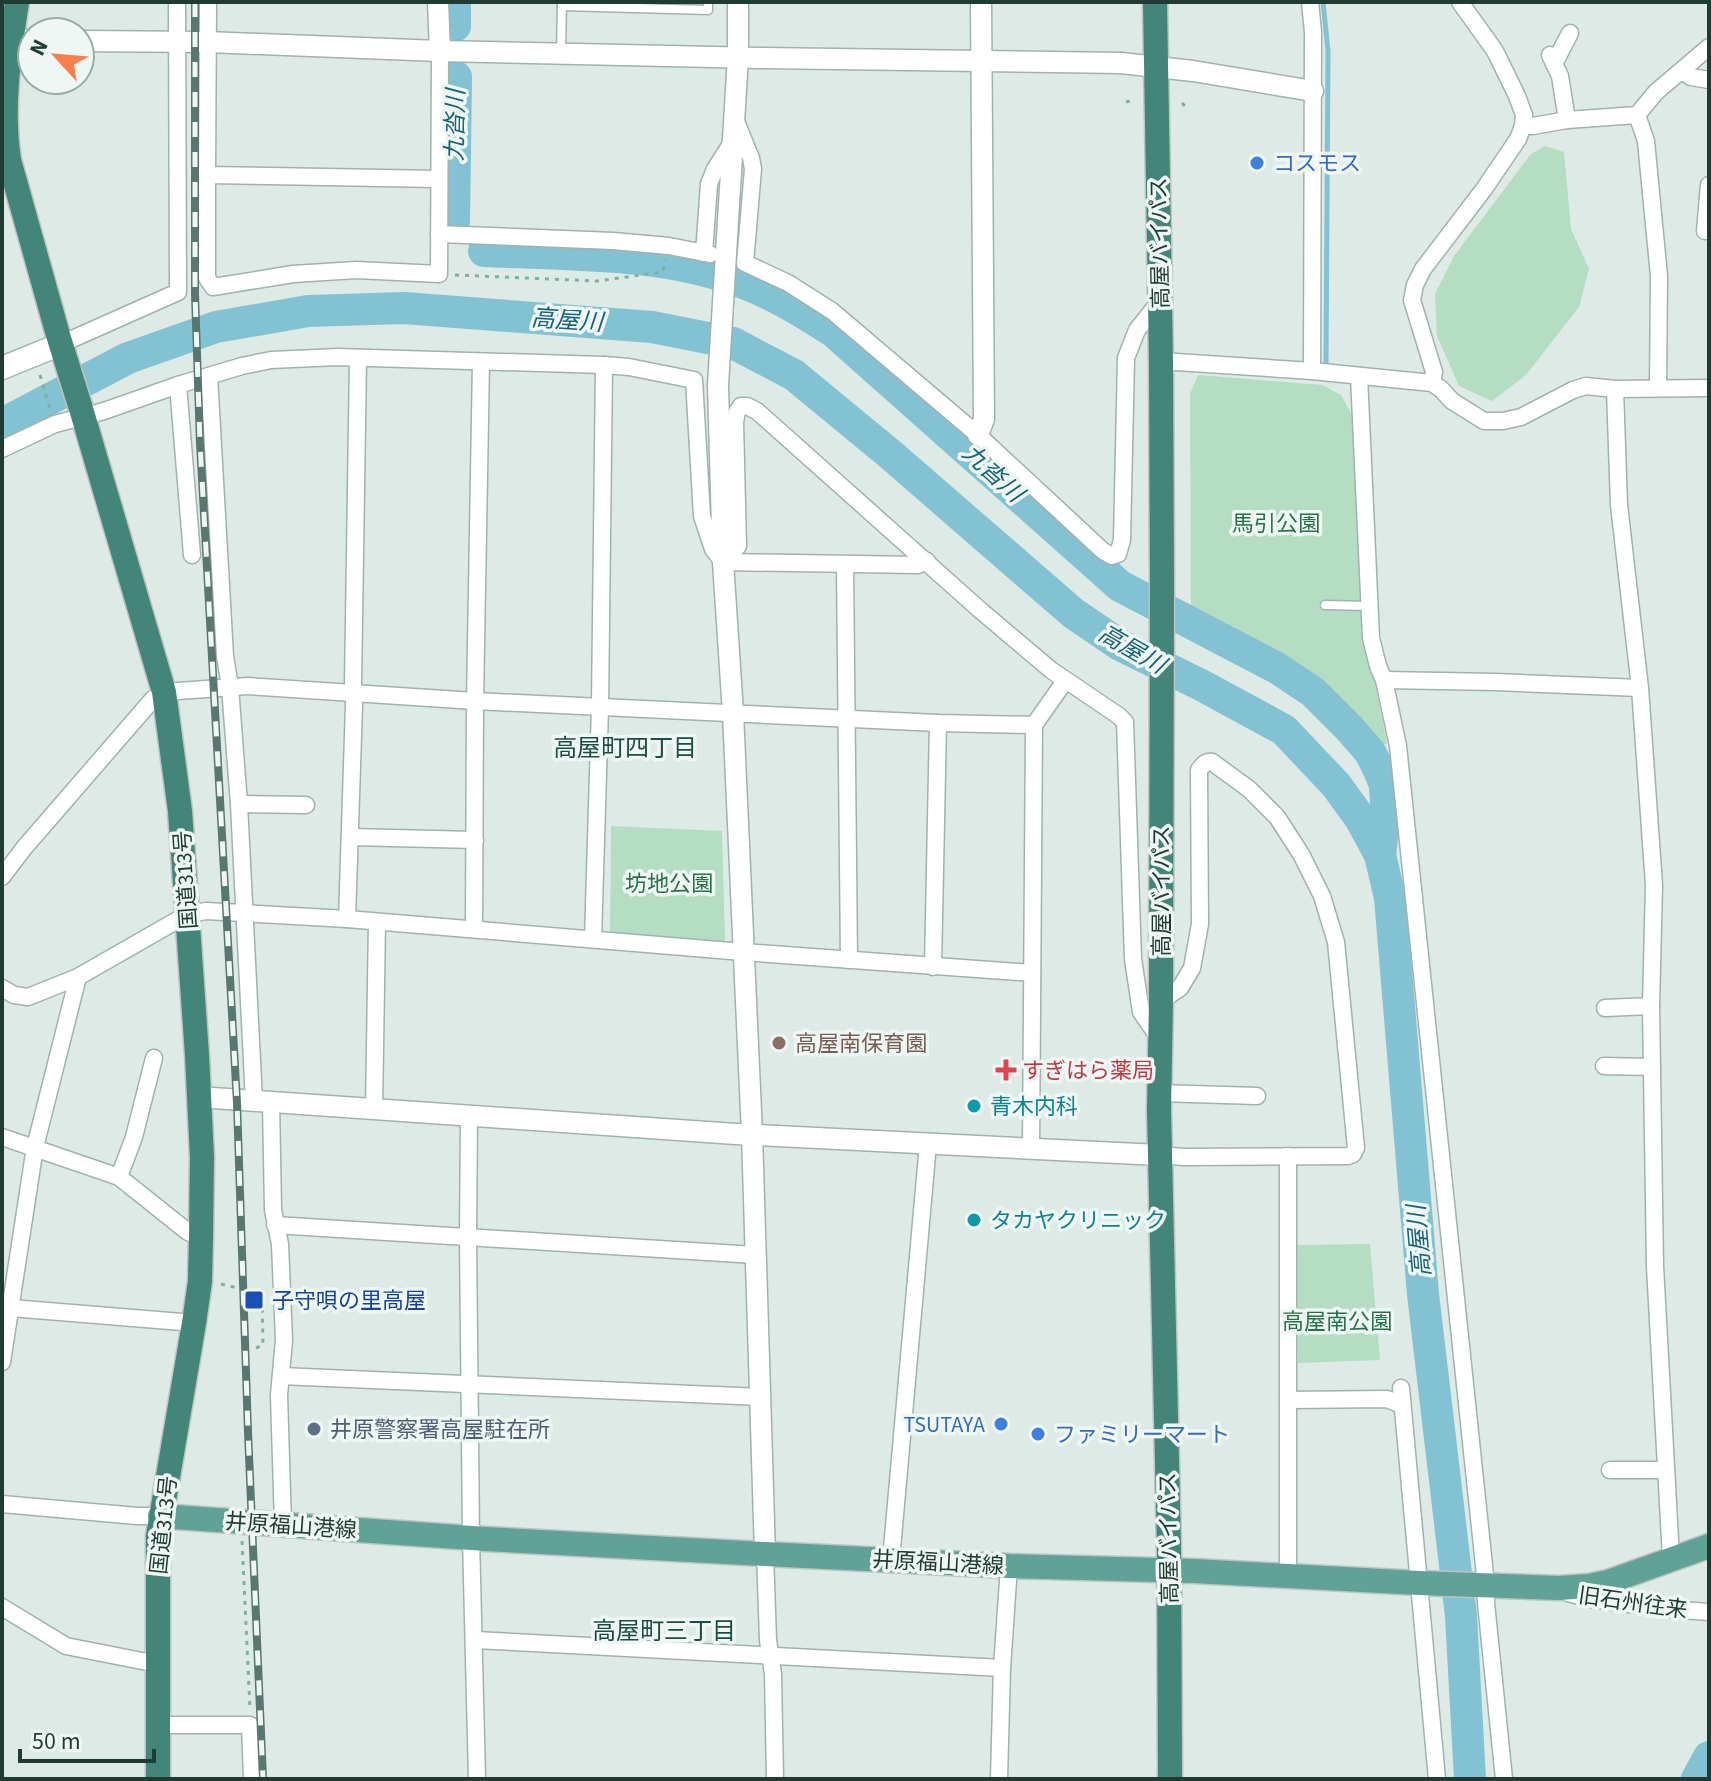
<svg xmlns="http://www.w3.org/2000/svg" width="1711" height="1781" font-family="'Source Sans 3','Noto Sans JP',sans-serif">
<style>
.green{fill:#b5ddc2}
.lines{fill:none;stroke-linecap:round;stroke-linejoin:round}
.stream{stroke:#82c2d3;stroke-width:5}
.river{stroke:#82c2d3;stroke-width:32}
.service-casing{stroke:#a1b2ac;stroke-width:11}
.minor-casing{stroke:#a1b2ac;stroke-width:19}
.tertiary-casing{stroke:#a1b2ac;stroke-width:23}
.secondary-casing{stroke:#9db7ae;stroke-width:25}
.primary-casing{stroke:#bcc4c2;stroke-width:27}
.trunk-casing{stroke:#bcc4c2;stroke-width:27}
.path{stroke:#7cb0a2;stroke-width:3;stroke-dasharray:4 6;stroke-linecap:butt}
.service{stroke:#fff;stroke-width:8}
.minor{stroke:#fff;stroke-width:16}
.tertiary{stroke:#fff;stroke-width:20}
.secondary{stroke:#fff;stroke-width:22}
.primary{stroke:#60a295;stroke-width:24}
.trunk{stroke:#44857a;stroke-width:24}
.rail-casing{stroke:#587770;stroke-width:8}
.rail{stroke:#eef7f3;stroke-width:5;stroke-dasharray:15;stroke-linecap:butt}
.shop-dot{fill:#3f7fe0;stroke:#eef7f3;stroke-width:3}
.education-dot{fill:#8d6e63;stroke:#eef7f3;stroke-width:3}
.health-dot{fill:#e0444e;stroke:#eef7f3;stroke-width:3}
.culture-dot{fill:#0f9aa8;stroke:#eef7f3;stroke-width:3}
.transit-dot{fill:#1a4fb4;stroke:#eef7f3;stroke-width:3}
.service-dot{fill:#5c6f8a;stroke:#eef7f3;stroke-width:3}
.labels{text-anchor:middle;stroke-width:7;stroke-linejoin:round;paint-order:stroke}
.shop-label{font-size:22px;fill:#366cbe;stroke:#eef7f3;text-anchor:start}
.street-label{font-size:22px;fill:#1f3b34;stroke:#eef7f3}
.park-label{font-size:22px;fill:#277348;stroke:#eef7f3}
.education-label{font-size:22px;fill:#785e54;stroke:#eef7f3;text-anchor:start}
.health-label{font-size:22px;fill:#be3a42;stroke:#eef7f3;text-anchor:start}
.culture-label{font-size:22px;fill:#0d838f;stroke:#eef7f3;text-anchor:start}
.transit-label{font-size:22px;fill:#164399;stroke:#eef7f3;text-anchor:start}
.service-label{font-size:22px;fill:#4e5e75;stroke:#eef7f3;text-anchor:start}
.water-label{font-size:24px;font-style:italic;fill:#176379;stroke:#eef7f3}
.neighbourhood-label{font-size:24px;fill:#1a4d43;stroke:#eef7f3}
</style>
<rect width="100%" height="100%" fill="#deeae5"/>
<g class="green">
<polygon points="1545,146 1564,152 1571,229 1589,269 1579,307 1526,375 1492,401 1459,386 1437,336 1435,294 1454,256 1531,154"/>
<polygon points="1198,375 1322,385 1341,395 1356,422 1365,634 1387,743 1375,750 1354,717 1309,677 1191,614 1190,394"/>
<polygon points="611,826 722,831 725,942 610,933"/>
<polygon points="1370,1244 1380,1360 1298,1363 1297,1245"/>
</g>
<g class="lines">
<g class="stream">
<polyline points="1323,2 1328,51 1326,363"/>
<polyline points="1381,744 1386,767 1385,785"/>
</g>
<g class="river">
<polyline points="455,26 455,2"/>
<polyline points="454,222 456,77"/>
<path d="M484,251C569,255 660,252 741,282C774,294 804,313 834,332L1120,586L1277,668L1313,692L1349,728L1370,752L1378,768L1385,785L1386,804L1380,855"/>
<polyline points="2,424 128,358 216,327 308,311 404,308 652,327 733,343 794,375 891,455 1073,613 1120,645 1203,686 1284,730 1336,785 1360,818 1380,855 1390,898 1423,1294 1461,1616 1470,1779"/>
<polyline points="1697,1779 1709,1757"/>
</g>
<defs>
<g id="service">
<polyline points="562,6 708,10 708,2"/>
<polyline points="561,52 562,2"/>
<polyline points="1325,605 1368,606"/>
</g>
<g id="minor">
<polyline points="208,2 207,175 439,179"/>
<polyline points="1310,2 1313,32 1312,371"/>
<polyline points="1550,55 1560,76 1567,120"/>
<polyline points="1554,64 1570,33"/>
<polyline points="1682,71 1691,77 1709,80"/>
<polyline points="1637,115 1646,141 1659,276 1658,388"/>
<polyline points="735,119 751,158 753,169 745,263 788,283 832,311 978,435 1103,551 1112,556 1118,554 1122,540 1126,358 1137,330 1160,301"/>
<polyline points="1523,126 1533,126 1567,120 1637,115 1656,92 1709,47"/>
<polyline points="207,175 207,278 213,287 293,274 356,270 439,274 440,51"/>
<polyline points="1705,231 1709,185"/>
<polyline points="439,234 613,241 669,246 710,254"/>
<polyline points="704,253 709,184 715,169 733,141"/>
<polyline points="61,344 178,292 177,2"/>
<polyline points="1161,361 1312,371 1432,383 1441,389 1452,401 1484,421 1503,421 1521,417 1573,390 1586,386 1615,389 1709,388"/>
<polyline points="209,376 225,656 230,687 239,804 254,1101"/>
<polyline points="1359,376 1371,638 1378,666 1384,680 1398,746 1485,1575 1486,1603 1504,1779"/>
<polyline points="1432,383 1434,372 1412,300 1415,285 1423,269 1484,189 1518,139 1523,126 1524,115 1517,96 1495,51 1460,2"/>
<polyline points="178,385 192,555"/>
<polyline points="1615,389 1619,505 1640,688 1654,885 1651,1006 1655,1266 1671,1558"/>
<polyline points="2,449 55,424 104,411 178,385 242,366 271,360 338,357 604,365 629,367 694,380 702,516 713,549 723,562"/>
<polyline points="723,562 738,546 735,422 737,412 741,406 747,406 757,411 980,610 1051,670 1119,716 1125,722 1133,959 1141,1012 1159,1038"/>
<polyline points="723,562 918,565 927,561"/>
<polyline points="845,565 849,960"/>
<polyline points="1384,680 1496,682 1640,688"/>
<polyline points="1034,725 1065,681"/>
<polyline points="239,804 306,805"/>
<polyline points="350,837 475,840"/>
<polyline points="2,877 24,848 153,699 164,692 248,686 475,701 938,723 1034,725 1031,1149"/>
<polyline points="347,919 354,705 353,685 358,358"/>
<polyline points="474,929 475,701 481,362"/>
<polyline points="593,939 600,707 604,365"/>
<polyline points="933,967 938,723"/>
<polyline points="2,988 14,995 28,997 78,977 188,914 206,911 347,919 743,952 1032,973"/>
<polyline points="1605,1008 1651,1006"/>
<polyline points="1604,1066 1652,1067"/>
<polyline points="1159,1093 1257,1096"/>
<polyline points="271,1102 273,1210 280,1244 284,1340 279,1395 283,1525"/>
<polyline points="374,1110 377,922"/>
<polyline points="469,1115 468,1237 471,1538 477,1779"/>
<polyline points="2,1137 119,1177 188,1232 201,1237"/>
<path d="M1159,1155L1184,1157L1348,1156L1353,1154L1356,1148L1336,942L1322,896L1301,854L1277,817L1249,789L1212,762C1205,761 1203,765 1199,770L1200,924L1192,968L1180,988L1161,1001"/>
<polyline points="119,1177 134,1137 154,1058"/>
<polyline points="275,1225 755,1255"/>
<polyline points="11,1308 194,1323"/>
<polyline points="2,1362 35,1147 78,977"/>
<polyline points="281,1376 761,1397"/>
<polyline points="1401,1388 1437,1779"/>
<polyline points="1288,1400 1387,1399 1402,1405"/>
<polyline points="1610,1470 1666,1470"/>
<polyline points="2,1504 137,1516 160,1516"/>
<polyline points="765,1554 768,1640 773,1674 775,1779"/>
<polyline points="891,1560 928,1144"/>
<polyline points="1288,1576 1288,1156"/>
<polyline points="1568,1593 1591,1599 1668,1609 1709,1612"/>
<polyline points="2,1607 66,1646 147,1662 157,1663"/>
<polyline points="475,1640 1002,1668"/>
<polyline points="158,1725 250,1725 252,1779"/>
<polyline points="999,1779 1002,1668 1009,1566"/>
</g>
<g id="tertiary">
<polyline points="438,2 440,51"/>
<polyline points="738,2 738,57 718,385 723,562 733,713 752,1134 765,1554"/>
<polyline points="11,40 32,40"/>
<polyline points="80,41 207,42 440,51 759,58 1121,63 1193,71 1313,91"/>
<polyline points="978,435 984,419 981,2"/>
<polyline points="199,1097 736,1134 1159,1155"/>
</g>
<polyline id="secondary" points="2,368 61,344"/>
<polyline id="primary" points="160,1516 486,1539 765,1554 1009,1566 1194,1571 1419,1583 1559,1588 1589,1586 1608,1582 1709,1546"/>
<g id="trunk">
<path d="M17,2C9,55 1,107 9,160L58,335L82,412L164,692L180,811L197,1055L202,1157L201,1237L200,1281L194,1323L158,1536V1779"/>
<polyline points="1155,2 1161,361 1162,583 1161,1001 1159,1110 1169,1549 1170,1779"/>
</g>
</defs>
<use href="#service" class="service-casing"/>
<use href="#minor" class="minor-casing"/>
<use href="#tertiary" class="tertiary-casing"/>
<use href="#secondary" class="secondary-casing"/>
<use href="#primary" class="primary-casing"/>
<use href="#trunk" class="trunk-casing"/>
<g class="path">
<polyline points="49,23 50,18"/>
<polyline points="1126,102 1133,100"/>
<polyline points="1182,103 1185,106"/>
<polyline points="455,275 597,281 663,272 665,260"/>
<polyline points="40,375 50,409"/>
<polyline points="221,1284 246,1290"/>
<polyline points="256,1348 263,1345 262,1290"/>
<polyline points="242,1541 250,1709"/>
</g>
<use href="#service" class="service"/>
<use href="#minor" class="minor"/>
<use href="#tertiary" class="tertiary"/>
<use href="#secondary" class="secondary"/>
<use href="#primary" class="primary"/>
<use href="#trunk" class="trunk"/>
<defs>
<polyline id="rail" points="195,2 195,294 200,443 237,1103 248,1432 263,1779"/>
</defs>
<use href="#rail" class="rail-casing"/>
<use href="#rail" class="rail"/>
</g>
<g class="shop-dot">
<circle cx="1257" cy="163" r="8"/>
<circle cx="1001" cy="1424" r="8"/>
<circle cx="1038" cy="1434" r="8"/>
</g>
<circle class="education-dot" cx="779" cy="1043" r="8"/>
<path class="health-dot" d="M1002 1058h8v8h8v8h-8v8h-8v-8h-8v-8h8z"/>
<g class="culture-dot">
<circle cx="974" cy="1106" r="8"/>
<circle cx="974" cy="1220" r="8"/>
</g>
<rect class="transit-dot" x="244" y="1290" width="20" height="20" rx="4"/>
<circle class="service-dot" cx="314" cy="1429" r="8"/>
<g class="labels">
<g class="shop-label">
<text x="1273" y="171">コスモス</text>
<text x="985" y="1432" text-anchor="end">TSUTAYA</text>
<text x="1054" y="1442">ファミリーマート</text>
</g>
<g class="street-label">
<text transform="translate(1159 243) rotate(-91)" y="8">高屋バイパス</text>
<text transform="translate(185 880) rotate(-94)" y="8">国道313号</text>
<text transform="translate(1161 891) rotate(-90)" y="8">高屋バイパス</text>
<text transform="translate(163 1525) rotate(-84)" y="8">国道313号</text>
<text transform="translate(291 1525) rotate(4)" y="8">井原福山港線</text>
<text transform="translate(1168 1538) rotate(-91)" y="8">高屋バイパス</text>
<text transform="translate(938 1562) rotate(3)" y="8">井原福山港線</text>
<text transform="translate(1633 1602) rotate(8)" y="8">旧石州往来</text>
</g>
<g class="park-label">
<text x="1276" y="531">馬引公園</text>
<text x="669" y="891">坊地公園</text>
<text x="1337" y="1329">高屋南公園</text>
</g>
<g class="education-label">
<text x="795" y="1051">高屋南保育園</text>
</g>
<g class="health-label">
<text x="1022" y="1078">すぎはら薬局</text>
</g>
<g class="culture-label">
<text x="990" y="1114">青木内科</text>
<text x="990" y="1228">タカヤクリニック</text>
</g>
<g class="transit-label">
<text x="272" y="1308">子守唄の里高屋</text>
</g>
<g class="service-label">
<text x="330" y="1437">井原警察署高屋駐在所</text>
</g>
<g class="water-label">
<text transform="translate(455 125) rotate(-89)" y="8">九沓川</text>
<text transform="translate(567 320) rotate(4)" y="8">高屋川</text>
<text transform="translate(993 473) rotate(42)" y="8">九沓川</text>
<text transform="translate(1132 649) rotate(30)" y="8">高屋川</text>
<text transform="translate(1419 1241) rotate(-95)" y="8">高屋川</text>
</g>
<g class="neighbourhood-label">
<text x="625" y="756">高屋町四丁目</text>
<text x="664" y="1639">高屋町三丁目</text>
</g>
</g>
<rect width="1711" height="1781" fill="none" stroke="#1f3b34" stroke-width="8"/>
<g transform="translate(56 56) rotate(296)"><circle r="38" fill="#eef7f3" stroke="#9baca7" stroke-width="2"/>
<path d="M0-6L14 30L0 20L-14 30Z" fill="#f9804d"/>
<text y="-12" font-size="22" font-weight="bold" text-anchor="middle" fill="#1f3b34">N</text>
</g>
<path d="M20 1749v12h134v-12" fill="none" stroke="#1f3b34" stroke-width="4"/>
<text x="32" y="1749" font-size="24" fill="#1f3b34" stroke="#eef7f3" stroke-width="6" paint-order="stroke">50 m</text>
</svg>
